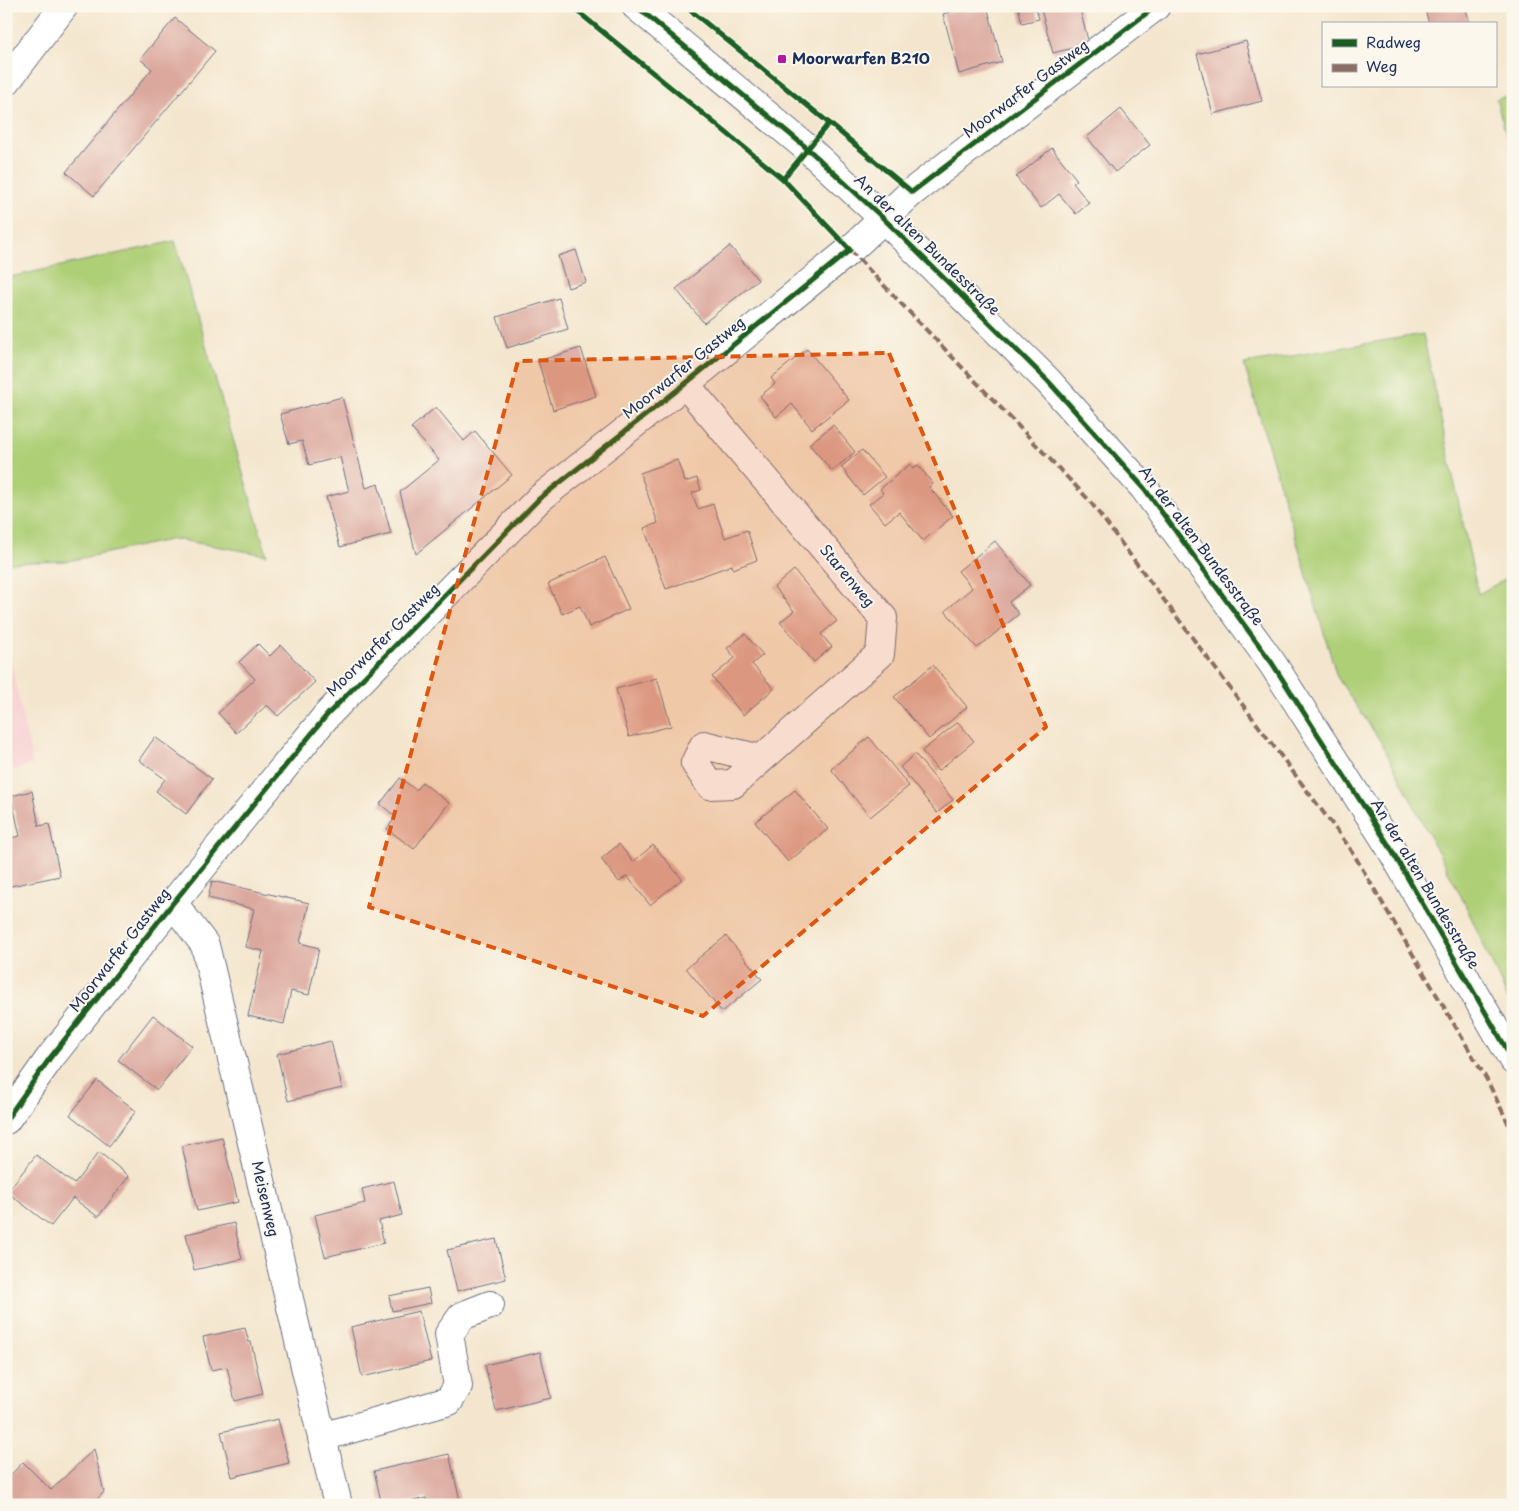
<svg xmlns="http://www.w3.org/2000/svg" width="1519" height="1511" font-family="'Playpen Sans',sans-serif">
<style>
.built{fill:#f7cfd2}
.green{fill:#afcf77;stroke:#657f6a}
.building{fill:#dca89e}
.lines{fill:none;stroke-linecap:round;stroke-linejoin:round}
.minor-casing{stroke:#676f85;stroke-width:30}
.minor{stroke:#fff;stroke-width:28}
.quiet{stroke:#8d6e63;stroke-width:4;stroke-dasharray:8 4;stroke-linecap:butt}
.cycleway-casing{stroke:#fbf7ec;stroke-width:8}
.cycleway{stroke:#1b5e20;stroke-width:5}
.marked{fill:#de5710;fill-opacity:0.2;stroke:#de5710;stroke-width:4;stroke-dasharray:10 6;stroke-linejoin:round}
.poi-dot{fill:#b5179e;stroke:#fbf7ec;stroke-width:2}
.labels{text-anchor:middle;stroke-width:4;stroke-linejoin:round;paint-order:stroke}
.poi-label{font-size:15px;font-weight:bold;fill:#1b2f5e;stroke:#fbf7ec;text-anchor:start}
.street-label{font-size:15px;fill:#1b2f5e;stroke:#fbf7ec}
</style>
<rect width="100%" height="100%" fill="#fbf7ec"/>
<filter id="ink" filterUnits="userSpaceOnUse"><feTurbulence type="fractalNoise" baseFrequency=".02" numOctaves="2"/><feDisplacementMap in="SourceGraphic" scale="10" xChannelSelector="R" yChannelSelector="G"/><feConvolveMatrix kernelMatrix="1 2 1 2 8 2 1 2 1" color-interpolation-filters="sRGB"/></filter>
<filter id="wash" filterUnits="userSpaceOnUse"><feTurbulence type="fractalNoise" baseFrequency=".0096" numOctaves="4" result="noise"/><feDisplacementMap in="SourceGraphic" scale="20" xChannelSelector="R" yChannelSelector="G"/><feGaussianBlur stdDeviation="1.12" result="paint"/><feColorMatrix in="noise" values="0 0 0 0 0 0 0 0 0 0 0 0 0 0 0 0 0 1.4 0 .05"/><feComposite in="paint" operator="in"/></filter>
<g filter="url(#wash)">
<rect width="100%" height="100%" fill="#f4e6ce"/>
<polygon class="built" points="6,641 33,765 6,771"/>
<g class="green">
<polygon points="1513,94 1513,158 1496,99"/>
<polygon points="175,241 267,555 174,539 68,561 6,563 6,278"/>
<polygon points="1423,334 1478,594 1513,575 1513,1001 1509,1001 1464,902 1381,742 1337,677 1244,364"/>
</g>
<g id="blocks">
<g class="building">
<polygon points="971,6 987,6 1002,62 959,74 943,14"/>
<polygon points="1018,6 1035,6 1039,19 1022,23"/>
<polygon points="1040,6 1079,6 1089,44 1053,53"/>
<polygon points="1424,6 1465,6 1470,24 1429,24"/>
<polygon points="175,18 215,51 94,196 66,172 152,69 140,59"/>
<polygon points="1246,41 1262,101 1213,114 1197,54"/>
<polygon points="1121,109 1150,145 1115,172 1087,137"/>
<polygon points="1052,148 1077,180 1073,183 1089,203 1076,214 1059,194 1041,208 1016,177"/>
<polygon points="730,246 758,280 704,323 676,289"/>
<polygon points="576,250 586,282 568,288 558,256"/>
<polygon points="559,298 568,329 507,348 497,317"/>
<polygon points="581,348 596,396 553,410 538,361"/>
<polygon points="807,349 849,400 812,429 792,404 776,417 760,396 775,384 771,378"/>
<polygon points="342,397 366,488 378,484 391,534 340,547 326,497 349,491 340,457 309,465 302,441 289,444 280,414"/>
<polygon points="436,407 464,441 475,431 512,475 416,554 400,492 439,460 411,428"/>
<polygon points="833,425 855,452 832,471 809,444"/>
<polygon points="862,450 885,477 863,495 841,467"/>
<polygon points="677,460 685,482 697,478 701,490 692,493 698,509 713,504 725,538 747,530 757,560 733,569 732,565 666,589 644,528 658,523 640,473"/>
<polygon points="910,464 913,468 918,465 933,484 929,487 953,516 923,541 899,512 885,523 869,504 883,493 880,489"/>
<polygon points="995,541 1030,585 1009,602 1019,614 977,648 945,611 972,588 958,571"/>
<polygon points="605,557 629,609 589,627 580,606 562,614 548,584"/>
<polygon points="794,570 837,621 821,634 832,647 814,662 780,622 794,611 774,587"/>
<polygon points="745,634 763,655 752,664 774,689 743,715 712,677 735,658 727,648"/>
<polygon points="258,644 270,656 281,645 315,682 278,716 267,705 236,733 218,713 255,679 239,662"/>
<polygon points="933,665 967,707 929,739 894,697"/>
<polygon points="657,678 671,726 629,737 616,689"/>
<polygon points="958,722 974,741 938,771 922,751"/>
<polygon points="155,737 212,779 186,814 156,791 165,779 139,760"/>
<polygon points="869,737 909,786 870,817 831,769"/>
<polygon points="915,754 953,800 937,813 900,767"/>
<polygon points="400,778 416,790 422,782 449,803 414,849 387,829 396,817 380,804"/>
<polygon points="795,790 828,829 788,862 755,822"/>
<polygon points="32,791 39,826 49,824 60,876 6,887 6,839 20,836 11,796"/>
<polygon points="619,844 633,862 653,845 682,879 650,905 627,876 619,882 601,859"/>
<polygon points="212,881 309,903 300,943 319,948 309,995 291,991 284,1024 248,1016 263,951 245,947 254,909 208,898"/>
<polygon points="726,936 762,979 722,1012 686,968"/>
<polygon points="153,1015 192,1046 157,1090 118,1060"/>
<polygon points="331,1041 342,1088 288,1101 277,1054"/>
<polygon points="97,1080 136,1111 109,1146 70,1115"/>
<polygon points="222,1137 238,1202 197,1211 182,1146"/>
<polygon points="99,1152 129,1176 98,1217 73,1198 51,1226 7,1192 36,1155 74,1184"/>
<polygon points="394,1181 402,1215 379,1221 384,1243 325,1257 315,1215 365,1203 362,1189"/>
<polygon points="234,1223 242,1259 194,1270 186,1234"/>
<polygon points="496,1239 506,1279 457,1291 447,1250"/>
<polygon points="428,1288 431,1303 392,1311 389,1296"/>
<polygon points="419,1311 431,1361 362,1377 351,1327"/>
<polygon points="245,1328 249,1342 251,1342 263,1394 235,1401 227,1367 211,1370 203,1337"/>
<polygon points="540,1352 551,1398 496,1411 485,1365"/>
<polygon points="278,1419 289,1463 232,1477 221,1432"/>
<polygon points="94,1449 104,1492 92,1505 6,1505 6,1480 23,1462 51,1490"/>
<polygon points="449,1454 461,1505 428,1505 426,1498 397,1505 382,1505 374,1471"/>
</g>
</g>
</g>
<g filter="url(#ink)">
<use href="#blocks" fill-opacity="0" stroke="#676f85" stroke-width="1"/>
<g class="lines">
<defs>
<g id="minor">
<polyline points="636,6 808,149 884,219 1048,381 1144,488 1272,663 1388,844 1513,1060"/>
<polyline points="6,82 64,6"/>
<polyline points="685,384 883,618 880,654 733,784 710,785 695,763 704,745 761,759"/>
<polyline points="173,903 205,945 338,1505"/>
<polyline points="6,1120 50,1058 173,903 327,715 539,499 685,384 850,250 912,192 1156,6"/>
<polyline points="322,1437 449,1401 458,1386 449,1334 462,1316 490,1305"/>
</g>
</defs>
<use href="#minor" class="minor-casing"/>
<use href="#minor" class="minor"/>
<polyline class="quiet" points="850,250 1089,500 1350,848 1487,1080 1513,1133"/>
<defs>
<g id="cycleway">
<polyline points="636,6 808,149 884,219 1048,381 1144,488 1272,663 1388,844 1513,1060"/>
<polyline points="685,6 829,123"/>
<polyline points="783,179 829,123 912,192 1156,6"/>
<polyline points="6,1120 50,1058 173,903 327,715 539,499 685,384 850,250 783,179 571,6"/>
</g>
</defs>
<use href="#cycleway" class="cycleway-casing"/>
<use href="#cycleway" class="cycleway"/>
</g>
</g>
<path class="marked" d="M889,353L1046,727L703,1016L369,907L518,361Z"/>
<rect class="poi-dot" x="777" y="54" width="10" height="10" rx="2.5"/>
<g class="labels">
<g class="poi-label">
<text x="792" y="64">Moorwarfen B210</text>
</g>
<g class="street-label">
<text transform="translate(1026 89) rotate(-37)" y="5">Moorwarfer Gastweg</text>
<text transform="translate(927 245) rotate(44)" y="5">An der alten Bundesstraße</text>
<text transform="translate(684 368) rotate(-39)" y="5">Moorwarfer Gastweg</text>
<text transform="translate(1201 546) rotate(53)" y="5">An der alten Bundesstraße</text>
<text transform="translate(847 576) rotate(50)" y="5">Starenweg</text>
<text transform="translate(383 640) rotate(-45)" y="5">Moorwarfer Gastweg</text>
<text transform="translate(1425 884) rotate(59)" y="5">An der alten Bundesstraße</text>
<text transform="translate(120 950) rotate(-52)" y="5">Moorwarfer Gastweg</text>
<text transform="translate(265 1199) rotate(77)" y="5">Meisenweg</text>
</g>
</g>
<rect width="1519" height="1511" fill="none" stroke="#fbf7ec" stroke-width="25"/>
<rect x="1322" y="22" width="175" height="65" fill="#fbf7ec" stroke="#a1a7b3"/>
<rect x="1332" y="39" width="25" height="8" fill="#1b5e20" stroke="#a1a7b3"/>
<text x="1366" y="48" font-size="15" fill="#1b2f5e">Radweg</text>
<rect x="1332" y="64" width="25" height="8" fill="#8d6e63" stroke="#a1a7b3"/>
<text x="1366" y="72" font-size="15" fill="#1b2f5e">Weg</text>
</svg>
